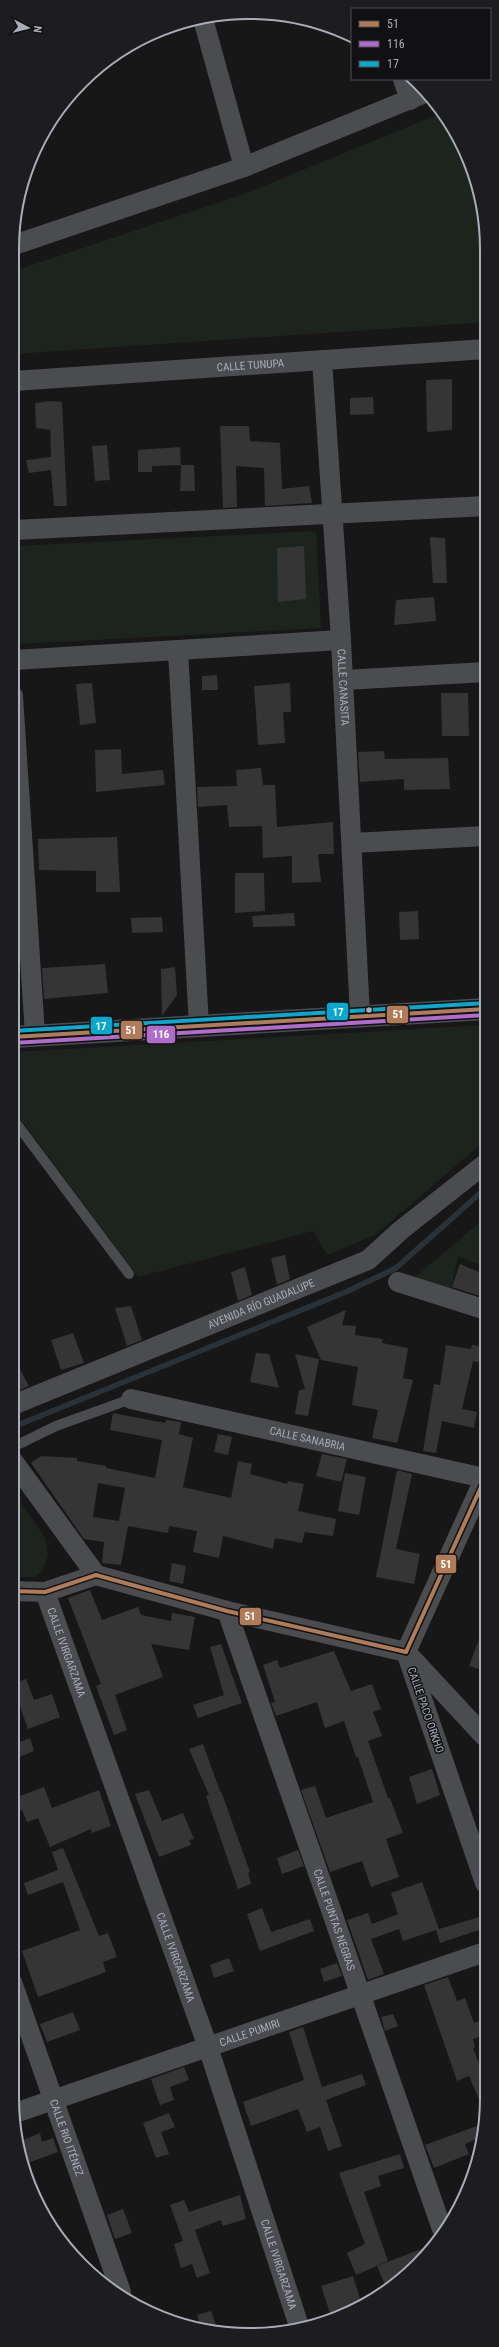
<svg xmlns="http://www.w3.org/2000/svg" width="499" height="2347" font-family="'Roboto Condensed',sans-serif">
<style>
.green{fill:#1d241e}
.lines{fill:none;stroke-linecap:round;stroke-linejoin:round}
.stream{stroke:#2a3239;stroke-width:5.5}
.building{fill:#353536;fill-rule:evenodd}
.service{stroke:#4b4c50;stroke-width:10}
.minor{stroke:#4b4c50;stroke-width:20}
.tertiary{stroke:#4b4c50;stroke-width:22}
.bus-1-casing{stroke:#111113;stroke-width:7}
.bus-2-casing{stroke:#111113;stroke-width:7}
.bus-3-casing{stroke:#111113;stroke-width:7}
.bus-1{stroke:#b07c57;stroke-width:4}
.bus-2{stroke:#b06ccc;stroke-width:4}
.bus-3{stroke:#00a9ce;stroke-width:4}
.bus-dot{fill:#a8adb8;stroke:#111113;stroke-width:1.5}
.labels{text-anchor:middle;stroke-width:3;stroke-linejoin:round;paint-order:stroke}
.street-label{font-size:11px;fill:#a8adb8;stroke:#111113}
.rim{fill:none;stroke:#a8adb8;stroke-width:2}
.line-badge{stroke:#111113;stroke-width:1.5}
.badge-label{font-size:11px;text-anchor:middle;font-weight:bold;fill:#fff}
</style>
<rect width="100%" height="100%" fill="#171717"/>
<g class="green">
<polygon points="439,114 469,158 486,234 486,322 14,354 14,271 244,194"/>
<polygon points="316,531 321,628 19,644 14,546"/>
<polygon points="486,1025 486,1140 375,1235 327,1255 313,1231 138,1277 13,1109 13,1052"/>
<polygon points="486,1217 486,1267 458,1257 451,1289 413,1279"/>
<polygon points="13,1491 45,1538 48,1555 43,1570 34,1577 13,1577"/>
</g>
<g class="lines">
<polyline class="stream" points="13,1427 348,1291 396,1268 486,1188"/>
</g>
<g class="building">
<polygon points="452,379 452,430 427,432 426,380"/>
<polygon points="373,397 374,414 350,415 350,398"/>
<polygon points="50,401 62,402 67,506 54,506 51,470 29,473 26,460 51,457 50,417 50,430 36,428 35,403"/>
<polygon points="220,426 249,426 250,441 280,443 282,489 309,486 312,503 265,506 264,468 236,466 237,507 223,508"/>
<polygon points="107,445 110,480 95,481 92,446"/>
<polygon points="180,447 181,465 152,466 152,472 138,472 138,450"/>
<polygon points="181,465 194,465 195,491 180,491"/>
<polygon points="430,537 445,538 447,583 433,583"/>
<polygon points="304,546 306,599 278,602 277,548"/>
<polygon points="434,597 436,621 394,625 396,600"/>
<polygon points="217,675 218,690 202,690 202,676"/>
<polygon points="92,683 96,723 80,725 76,684"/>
<polygon points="290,683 291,712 283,712 285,743 258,745 254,686"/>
<polygon points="441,693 468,693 469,736 442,736"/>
<polygon points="121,749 122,774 163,770 165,785 96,792 95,750"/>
<polygon points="384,751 385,759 448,758 450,789 404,790 404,779 360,782 358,752"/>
<polygon points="261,768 263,785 275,785 277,827 333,822 334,854 318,854 321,882 292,883 292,856 263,858 262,826 229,827 227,805 198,807 197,787 237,786 236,770"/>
<polygon points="117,837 120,892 96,892 96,871 39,870 38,839"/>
<polygon points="235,873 264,873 265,911 235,913"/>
<polygon points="418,911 419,939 400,940 399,912"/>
<polygon points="294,913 295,926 253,927 252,916"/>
<polygon points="162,917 163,932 132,933 131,918"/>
<polygon points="105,964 108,993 44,999 42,968"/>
<polygon points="175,967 177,995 162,1016 161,969"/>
<polygon points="285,1255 290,1279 277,1285 271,1258"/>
<polygon points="460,1264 486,1275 486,1298 452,1287"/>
<polygon points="245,1267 252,1295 238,1301 231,1272"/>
<polygon points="131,1306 142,1340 127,1346 115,1308"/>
<polygon points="346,1310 342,1325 356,1326 355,1335 383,1339 382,1343 408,1348 403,1378 413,1380 397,1443 372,1438 378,1410 352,1405 358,1367 321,1360 307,1327"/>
<polygon points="73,1333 84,1363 61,1370 51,1340"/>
<polygon points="446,1345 471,1349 472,1345 486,1347 486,1350 483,1363 473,1361 462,1409 477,1412 474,1428 442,1421 436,1453 423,1451 434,1384 440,1385"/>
<polygon points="256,1353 269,1354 279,1388 250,1382"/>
<polygon points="295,1354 319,1359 308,1416 295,1414 299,1390 305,1389"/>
<polygon points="13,1356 29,1386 13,1393"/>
<path d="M113,1413L165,1423L166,1420L181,1422L179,1434L193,1438L183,1487L231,1498L238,1461L252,1464L250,1474L287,1484L288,1481L304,1484L298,1511L336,1519L333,1536L305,1532L302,1543L275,1538L273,1549L223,1536L219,1558L193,1552L197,1531L169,1526L168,1533L128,1526L121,1565L102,1563L104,1542L84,1539L31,1463L41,1456L77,1458V1461L106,1466V1468L155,1478L162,1440L110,1430ZM98,1483L125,1488L119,1521L93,1517Z"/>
<polygon points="218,1434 232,1437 228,1455 214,1452"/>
<polygon points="322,1454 347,1459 341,1482 316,1476"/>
<polygon points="397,1470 412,1474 396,1549 420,1554 414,1584 376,1577"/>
<polygon points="345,1473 366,1477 359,1515 338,1511"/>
<polygon points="172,1563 186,1566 183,1584 169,1581"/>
<polygon points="90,1590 102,1620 138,1607 141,1615 171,1621 172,1613 195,1617 189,1650 151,1644 163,1677 115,1695 127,1730 114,1735 96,1686 101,1684 68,1598"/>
<polygon points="484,1626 485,1663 482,1670 469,1666"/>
<polygon points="221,1644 242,1703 198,1718 193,1705 224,1695 210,1647"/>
<polygon points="334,1651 351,1691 372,1684 381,1709 373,1712 382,1736 368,1741 388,1798 390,1798 403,1833 386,1839 399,1877 371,1887 362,1861 330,1872 301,1790 315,1786 326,1818 373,1802 358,1757 356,1757 344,1721 325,1728 317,1702 276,1716 271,1703 275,1702 263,1665 277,1660 280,1668"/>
<polygon points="26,1679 34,1700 52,1694 60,1717 28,1729 12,1684"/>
<polygon points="30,1738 34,1751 12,1760 12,1745"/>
<polygon points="203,1744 220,1791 212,1794 221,1791 250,1872 248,1873 251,1884 238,1889 206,1796 209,1795 189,1749"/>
<polygon points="432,1769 440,1795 417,1804 409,1777"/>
<polygon points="44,1787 52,1808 99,1790 111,1826 92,1833 91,1829 50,1847 38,1818 27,1822 22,1810 12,1814 12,1799"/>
<polygon points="149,1790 162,1821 183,1813 194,1839 189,1840 191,1845 159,1857 135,1794"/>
<polygon points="63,1848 99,1936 108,1933 117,1957 103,1962 106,1972 38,1997 22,1951 80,1930 63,1882 28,1895 24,1883 58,1870 52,1852"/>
<polygon points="298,1850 304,1866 282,1874 277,1858"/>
<polygon points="422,1882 439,1929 483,1916 485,1928 440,1943 436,1930 403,1941 399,1929 371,1939 384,1974 368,1980 347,1920 368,1913 372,1924 398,1914 391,1893"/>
<polygon points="262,1908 271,1932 310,1919 314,1931 260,1951 247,1914"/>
<polygon points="229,1958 234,1971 214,1978 210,1965"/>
<polygon points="337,1963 342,1976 324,1982 320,1969"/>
<polygon points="448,1977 457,2001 465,1998 474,2023 485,2019 485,2035 473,2039 475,2047 473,2048 485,2080 485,2100 480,2102 469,2076 457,2081 424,1985"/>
<polygon points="73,2012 80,2030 47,2042 40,2024"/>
<polygon points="393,2014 398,2026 385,2031 381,2017"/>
<polygon points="303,2027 322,2087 362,2074 366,2085 326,2100 342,2146 328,2151 320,2127 307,2132 298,2109 251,2126 243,2102 304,2080 289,2032"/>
<polygon points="184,2067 189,2080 170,2087 174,2100 160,2105 151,2079"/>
<polygon points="169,2113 175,2127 161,2132 169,2154 156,2158 143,2123"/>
<polygon points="485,2123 482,2137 465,2144 469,2154 434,2168 425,2145"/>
<polygon points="40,2133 42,2142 53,2138 58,2152 25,2164 21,2141"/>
<polygon points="400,2154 404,2168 378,2176 381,2186 364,2192 388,2261 356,2275 347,2253 365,2244 339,2173"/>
<polygon points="240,2195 246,2219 223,2226 221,2220 195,2230 210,2273 197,2278 192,2264 181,2268 174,2244 183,2241 170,2205 184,2200 189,2212"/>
<polygon points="123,2209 132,2233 115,2239 107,2215"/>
<polygon points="429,2246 406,2276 385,2285 377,2266"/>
<polygon points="353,2276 361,2302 332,2319 321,2286"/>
<polygon points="211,2311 218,2331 201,2327 197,2315"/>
</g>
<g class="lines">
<g class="service">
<polyline points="13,1119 129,1274"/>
<polyline points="13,1447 56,1426 131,1399"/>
</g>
<g class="minor">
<polyline points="203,19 244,167"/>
<polyline points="403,79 410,100"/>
<polyline points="14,245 244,167 425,93"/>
<path id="s1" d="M322,360L341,640L360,1016"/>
<path id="s2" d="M14,381L486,349"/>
<polyline points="14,530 486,506"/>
<polyline points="178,650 199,1026"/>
<polyline points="14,660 341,640"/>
<polyline points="344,680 486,672"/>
<polyline points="13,696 35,1035"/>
<polyline points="352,843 486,836"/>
<polyline points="398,1282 486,1310"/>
<path id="s3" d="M131,1399L484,1478"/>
<path id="s4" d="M13,1405L368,1260L401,1230L486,1163"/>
<polyline points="13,1461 96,1575 227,1611 406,1652 485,1737"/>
<polyline points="13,1591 45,1592 96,1575"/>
<path id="s5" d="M45,1592L208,2047L299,2326"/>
<path id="s6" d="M227,1611L442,2229"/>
<polyline points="485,1883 406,1652 486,1475"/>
<path id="s7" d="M12,1982L121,2292"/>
<path id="s8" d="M15,2113L485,1952"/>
</g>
<polyline class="tertiary" points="13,1037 486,1009"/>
<defs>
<g id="bus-1">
<polyline points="13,1037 486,1009"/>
<polyline points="96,1575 227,1611 406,1652"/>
<polyline points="13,1591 45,1592 96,1575"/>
<polyline points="406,1652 486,1476"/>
</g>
<polyline id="bus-2" points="13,1043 486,1015"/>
<polyline id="bus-3" points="13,1031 486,1003"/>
</defs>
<use href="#bus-1" class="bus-1-casing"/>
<use href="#bus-2" class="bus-2-casing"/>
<use href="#bus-3" class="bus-3-casing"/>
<use href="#bus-1" class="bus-1"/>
<use href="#bus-2" class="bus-2"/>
<use href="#bus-3" class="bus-3"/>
</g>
<circle class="bus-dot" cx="369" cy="1010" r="3.5"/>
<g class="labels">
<g class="street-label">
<text dy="4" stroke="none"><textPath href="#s2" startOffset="237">CALLE TUNUPA</textPath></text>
<text dy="4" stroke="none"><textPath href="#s1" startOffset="328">CALLE CANASITA</textPath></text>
<text dy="4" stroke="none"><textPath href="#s4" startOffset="268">AVENIDA RÍO GUADALUPE</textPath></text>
<text dy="4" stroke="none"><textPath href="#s3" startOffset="181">CALLE SANABRIA</textPath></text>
<text dy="4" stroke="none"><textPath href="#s5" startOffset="64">CALLE IVIRGARZAMA</textPath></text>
<text transform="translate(426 1710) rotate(71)" y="4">CALLE PACO ORKHO</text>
<text dy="4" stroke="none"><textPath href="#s6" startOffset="327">CALLE PUNTAS NEGRAS</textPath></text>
<text dy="4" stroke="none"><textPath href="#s5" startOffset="388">CALLE IVIRGARZAMA</textPath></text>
<text dy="4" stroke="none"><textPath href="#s8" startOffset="248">CALLE PUMIRI</textPath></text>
<text dy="4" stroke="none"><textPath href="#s7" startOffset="165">CALLE RIO ITÉNEZ</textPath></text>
<text dy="4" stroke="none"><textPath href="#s5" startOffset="712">CALLE IVIRGARZAMA</textPath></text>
</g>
</g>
<path d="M0 0H499V2347H0ZM249 19H250A230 230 0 0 1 480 249V2098A230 230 0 0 1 250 2328H249A230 230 0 0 1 19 2098V249A230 230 0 0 1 249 19Z" fill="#1d1d20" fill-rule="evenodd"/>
<path class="rim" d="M249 19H250A230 230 0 0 1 480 249V2098A230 230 0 0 1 250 2328H249A230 230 0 0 1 19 2098V249A230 230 0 0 1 249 19Z"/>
<g class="line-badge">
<rect x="326" y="1002" width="23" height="19" rx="4" fill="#00a9ce"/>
<rect x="386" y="1005" width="23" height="19" rx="4" fill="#b07c57"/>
<rect x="90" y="1016" width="23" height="19" rx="4" fill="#00a9ce"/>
<rect x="120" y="1020" width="23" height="20" rx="4" fill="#b07c57"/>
<rect x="146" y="1025" width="30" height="19" rx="4" fill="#b06ccc"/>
<rect x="435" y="1554" width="22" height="20" rx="4" fill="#b07c57"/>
<rect x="239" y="1607" width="23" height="19" rx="4" fill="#b07c57"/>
</g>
<g class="badge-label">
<text x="338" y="1016">17</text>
<text x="398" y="1018">51</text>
<text x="101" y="1030">17</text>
<text x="131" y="1034">51</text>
<text x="161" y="1038">116</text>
<text x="446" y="1568">51</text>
<text x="250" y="1620">51</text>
</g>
<rect x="351" y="8" width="140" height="72" fill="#111113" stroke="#4d4f55"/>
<rect x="359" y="21" width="20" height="6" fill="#b07c57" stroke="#4d4f55"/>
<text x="387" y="28" font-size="12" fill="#a8adb8">51</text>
<rect x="359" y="41" width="20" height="6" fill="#b06ccc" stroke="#4d4f55"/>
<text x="387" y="48" font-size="12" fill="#a8adb8">116</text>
<rect x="359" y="61" width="20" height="6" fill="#00a9ce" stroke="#4d4f55"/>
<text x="387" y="68" font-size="12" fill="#a8adb8">17</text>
<g transform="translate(28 28) rotate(97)" stroke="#111113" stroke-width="3" paint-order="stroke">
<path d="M0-3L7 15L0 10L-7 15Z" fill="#a8adb8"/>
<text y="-6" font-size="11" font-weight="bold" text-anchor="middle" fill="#a8adb8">N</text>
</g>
</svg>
